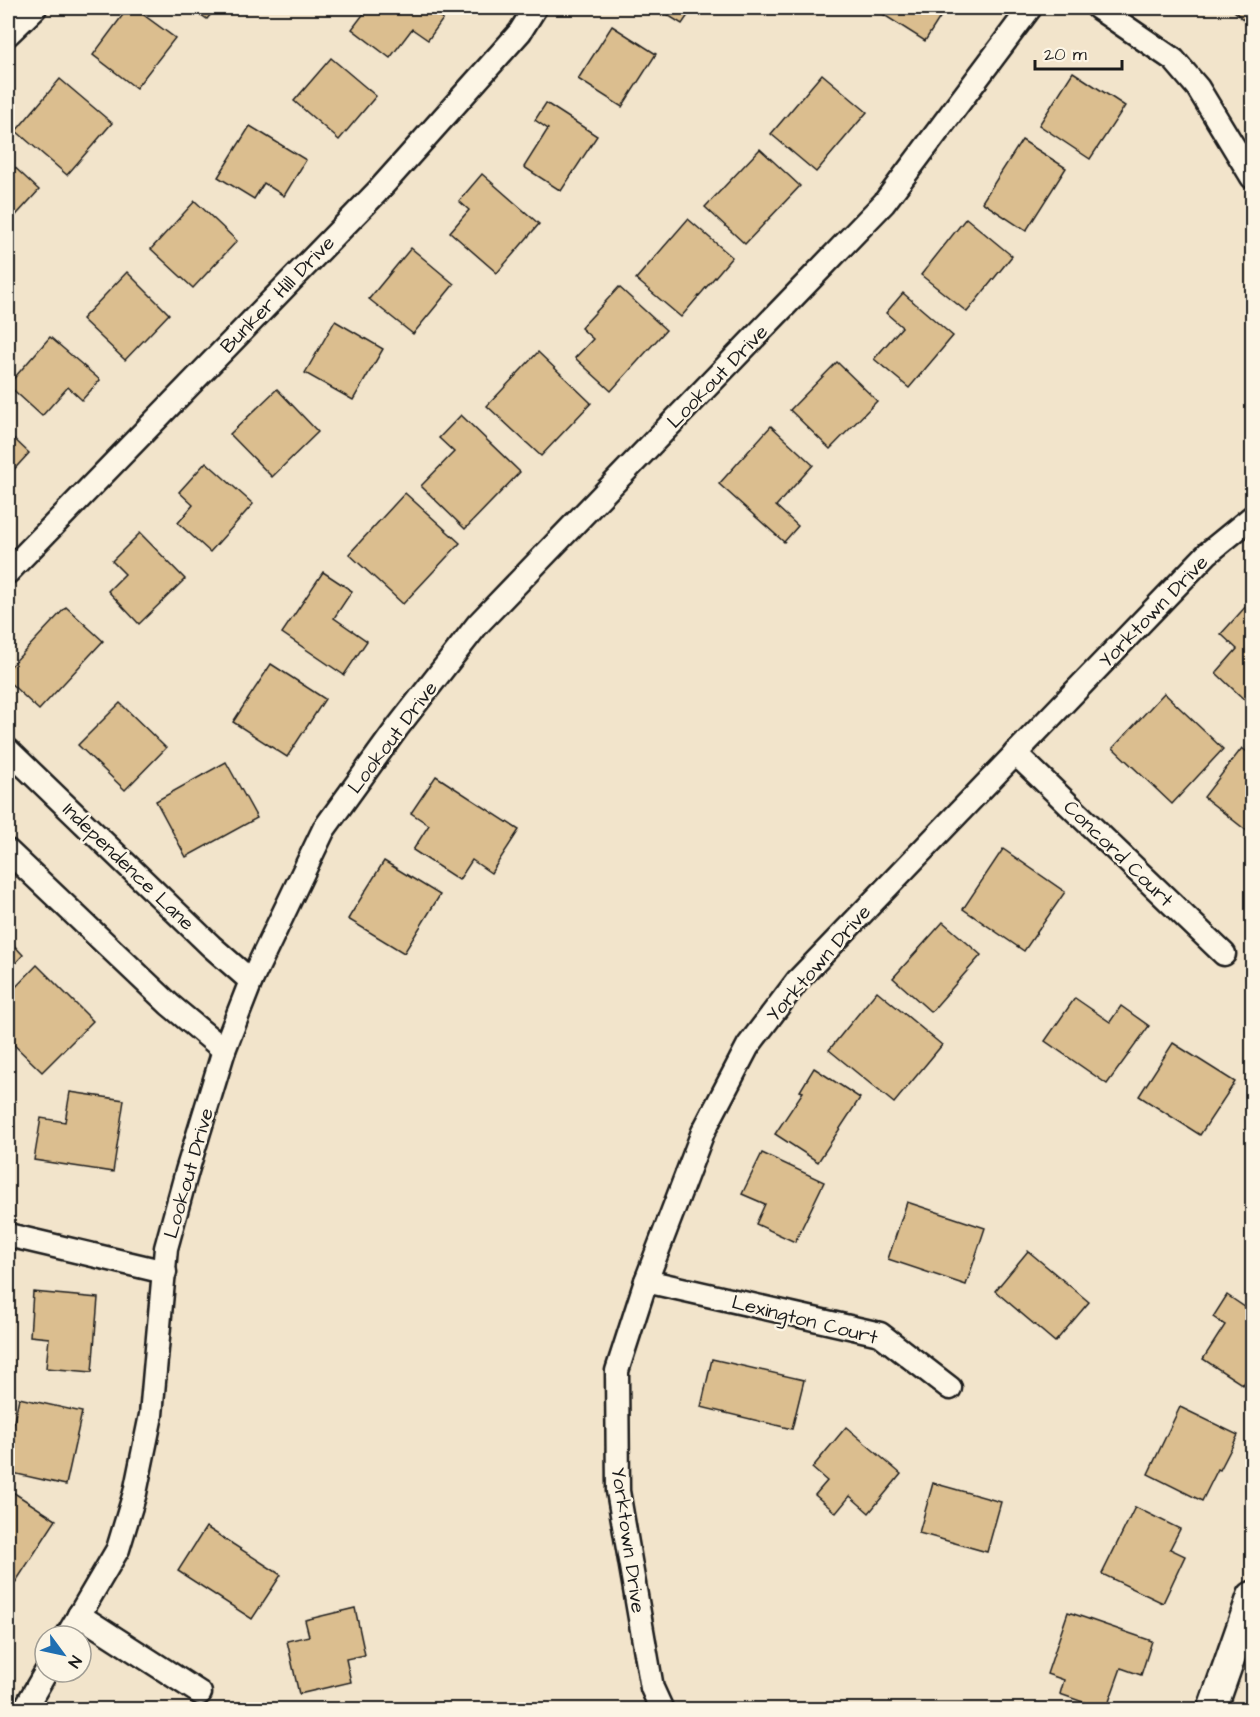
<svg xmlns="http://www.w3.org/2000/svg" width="1260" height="1717" font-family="'Architects Daughter',sans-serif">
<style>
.building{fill:#dbbe8f;stroke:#1c1c1c;stroke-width:1.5}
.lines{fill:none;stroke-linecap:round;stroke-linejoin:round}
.minor-casing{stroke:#1c1c1c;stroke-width:27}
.tertiary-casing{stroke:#1c1c1c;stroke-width:33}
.minor{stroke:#fcf5e5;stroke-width:22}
.tertiary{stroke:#fcf5e5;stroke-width:28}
.labels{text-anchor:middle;stroke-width:5;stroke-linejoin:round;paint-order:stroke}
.street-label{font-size:20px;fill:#1c1c1c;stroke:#fcf5e5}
</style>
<rect width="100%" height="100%" fill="#f2e4cb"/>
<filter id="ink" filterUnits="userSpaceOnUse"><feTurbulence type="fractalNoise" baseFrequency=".0167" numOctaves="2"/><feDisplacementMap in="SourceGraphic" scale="12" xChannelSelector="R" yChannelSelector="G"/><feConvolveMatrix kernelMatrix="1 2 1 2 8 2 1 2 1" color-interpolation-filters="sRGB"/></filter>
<g filter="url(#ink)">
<g class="building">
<polygon points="128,8 134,8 175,38 136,88 93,55"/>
<polygon points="191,8 216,8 207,19"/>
<polygon points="368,8 428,8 443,19 428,40 412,29 390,58 352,29"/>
<polygon points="656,8 693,8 682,24"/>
<polygon points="873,8 946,8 925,41"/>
<polygon points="1231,8 1252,8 1252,28"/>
<polygon points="612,26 656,54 622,107 578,79"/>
<polygon points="331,58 376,96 339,140 294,101"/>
<polygon points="1073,72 1125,106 1090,159 1039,125"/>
<polygon points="822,74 867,112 816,172 771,134"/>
<polygon points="60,79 112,123 67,175 16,131"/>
<polygon points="546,103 597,136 561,191 524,167 548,129 535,120"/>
<polygon points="250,126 306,160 284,196 264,183 254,199 218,177"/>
<polygon points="1022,140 1066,168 1026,231 982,202"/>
<polygon points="760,149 800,186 745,244 705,207"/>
<polygon points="8,161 39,190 8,224"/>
<polygon points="482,174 539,224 497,273 450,232 469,210 459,201"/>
<polygon points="195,201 237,241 193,288 151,249"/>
<polygon points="966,218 1012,256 967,312 921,275"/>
<polygon points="688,219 732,257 681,317 636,279"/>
<polygon points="411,248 454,284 413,334 369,299"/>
<polygon points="127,272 169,314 125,360 82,319"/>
<polygon points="619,287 666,330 611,391 575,358 593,339 581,328"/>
<polygon points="903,293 953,336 909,388 874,359 902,327 886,313"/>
<polygon points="335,321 383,349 353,400 305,373"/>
<polygon points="50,337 100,380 82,400 68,387 42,416 8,385"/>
<polygon points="538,352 591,403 541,456 487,406"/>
<polygon points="837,362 877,401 830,449 790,410"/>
<polygon points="277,389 318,432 272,477 230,434"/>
<polygon points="461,415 520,472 465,529 421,486 454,452 439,438"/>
<polygon points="771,426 813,465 776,506 798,526 784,542 719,484"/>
<polygon points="8,433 29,453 8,476"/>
<polygon points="206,462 253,504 210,552 178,523 193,505 179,492"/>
<polygon points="405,493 460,543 403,604 349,554"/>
<polygon points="140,533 185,579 139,624 108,591 125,574 112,561"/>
<polygon points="323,572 352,591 334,618 367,641 344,675 282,633"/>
<polygon points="1248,604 1252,608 1252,702 1250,705 1216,673 1237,649 1221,634"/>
<polygon points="66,607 103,641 39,710 8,681 8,669"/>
<polygon points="271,664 325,699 287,757 233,722"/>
<polygon points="1164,693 1223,749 1172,804 1113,748"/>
<polygon points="120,703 166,748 125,790 78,745"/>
<polygon points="1242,748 1252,756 1252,835 1204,797"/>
<polygon points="226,762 257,818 186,857 156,801"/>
<polygon points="436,776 519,830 491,873 472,860 459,880 413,850 429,825 411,813"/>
<polygon points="1003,849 1065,892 1024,951 963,909"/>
<polygon points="384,861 440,895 404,953 348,919"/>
<polygon points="943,922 981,955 931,1012 893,978"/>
<polygon points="8,939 23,955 8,971"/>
<polygon points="37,965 93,1021 42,1072 8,1039 8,995"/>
<polygon points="877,991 942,1045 894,1103 829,1050"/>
<polygon points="1075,998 1110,1022 1121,1006 1149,1026 1107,1084 1045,1041"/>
<polygon points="1173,1043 1235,1082 1200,1135 1139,1096"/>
<polygon points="814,1068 860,1098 818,1162 775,1134 803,1092 800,1091"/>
<polygon points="70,1092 124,1100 113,1172 34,1160 41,1118 65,1122"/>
<polygon points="762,1153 824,1182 795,1242 756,1224 765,1204 742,1194"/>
<polygon points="907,1202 985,1228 966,1285 888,1259"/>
<polygon points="1028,1251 1089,1302 1055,1342 995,1291"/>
<polygon points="33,1292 98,1298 92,1372 46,1368 49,1338 30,1336"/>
<polygon points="1227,1295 1252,1312 1252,1371 1243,1385 1203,1359 1225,1325 1213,1317"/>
<polygon points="712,1359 804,1380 792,1429 701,1407"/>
<polygon points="19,1398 82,1412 66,1485 8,1472 8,1449"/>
<polygon points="1180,1407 1238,1435 1220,1470 1218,1469 1202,1501 1148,1474"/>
<polygon points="846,1427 901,1474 869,1513 850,1496 836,1513 815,1495 827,1481 812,1468"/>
<polygon points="933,1483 1001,1502 987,1552 919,1533"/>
<polygon points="8,1489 56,1520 13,1586 8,1583"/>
<polygon points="1135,1507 1180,1529 1170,1549 1185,1556 1163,1603 1102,1574"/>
<polygon points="206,1527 281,1575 252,1619 178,1571"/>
<polygon points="355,1608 365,1655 346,1659 351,1682 299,1694 287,1641 309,1636 305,1620"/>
<polygon points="1068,1612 1152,1641 1141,1675 1121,1668 1106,1710 1060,1694 1064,1680 1047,1674"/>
</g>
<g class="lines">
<defs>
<g id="minor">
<polyline points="1098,8 1174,60 1198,88 1252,177"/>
<polyline points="8,34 35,8"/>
<polyline points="8,572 377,192 520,32 535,8"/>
<polyline points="8,750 211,946 251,981"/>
<polyline points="1015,753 1224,954"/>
<polyline points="8,851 170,1005 224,1050"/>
<polyline points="8,1235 165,1272"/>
<polyline points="646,1281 880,1334 950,1388"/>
<polyline points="79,1615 200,1693"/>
<polyline points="67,1636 118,1549 135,1493 151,1415 166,1248 187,1171 224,1050 251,981 324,829 397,728 478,624 884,203 1030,8"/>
<polyline points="24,1710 46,1672"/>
<polyline points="662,1710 652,1688 618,1491 617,1371 646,1281 703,1132 748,1046 798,980 1208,553 1252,517"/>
</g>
<polyline id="tertiary" points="1212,1710 1252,1596"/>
</defs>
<use href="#minor" class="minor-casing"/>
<use href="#tertiary" class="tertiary-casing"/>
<use href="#minor" class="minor"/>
<use href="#tertiary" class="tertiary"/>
</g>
</g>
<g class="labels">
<g class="street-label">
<text transform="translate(277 294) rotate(-46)" y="7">Bunker Hill Drive</text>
<text transform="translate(717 376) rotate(-46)" y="7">Lookout Drive</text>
<text transform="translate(1153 611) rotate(-46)" y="7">Yorktown Drive</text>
<text transform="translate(392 737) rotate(-53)" y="7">Lookout Drive</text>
<text transform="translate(1119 853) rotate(44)" y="7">Concord Court</text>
<text transform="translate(129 866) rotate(44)" y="7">Independence Lane</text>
<text transform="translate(818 963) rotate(-49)" y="7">Yorktown Drive</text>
<text transform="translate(188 1173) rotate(-74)" y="7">Lookout Drive</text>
<text transform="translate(805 1319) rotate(14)" y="7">Lexington Court</text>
<text transform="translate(629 1540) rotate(82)" y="7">Yorktown Drive</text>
</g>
</g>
<rect width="1260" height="1717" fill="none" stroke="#fcf5e5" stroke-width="30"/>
<rect x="15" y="15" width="1230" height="1687" fill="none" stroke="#1c1c1c" stroke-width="2" filter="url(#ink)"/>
<g transform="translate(63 1654) rotate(123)"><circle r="28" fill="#fcf5e5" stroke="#a29e95" stroke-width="1.5"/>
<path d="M0-4.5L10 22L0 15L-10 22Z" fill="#1f6fb2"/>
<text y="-9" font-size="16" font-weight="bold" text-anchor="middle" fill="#1c1c1c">N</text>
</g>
<path d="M1035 60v9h87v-9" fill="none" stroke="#1c1c1c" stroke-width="3"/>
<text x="1044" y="60" font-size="18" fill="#1c1c1c" stroke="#fcf5e5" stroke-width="4.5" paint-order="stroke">20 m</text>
</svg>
